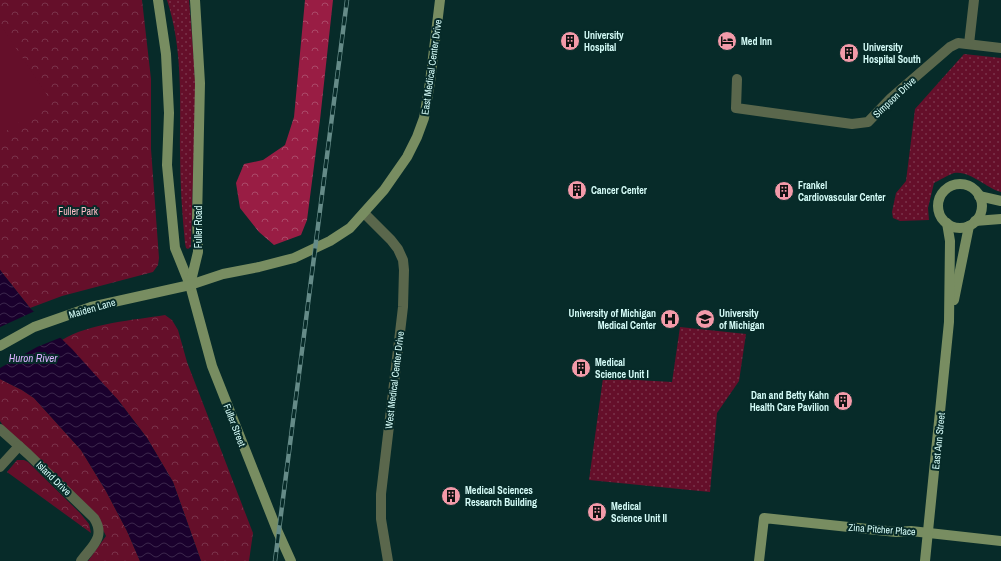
<svg xmlns="http://www.w3.org/2000/svg" width="1001" height="561" font-family="'Archivo Narrow',sans-serif">
<style>
.grass{fill:url(#grass-dots)}
.forest{fill:url(#forest-crowns)}
.park{fill:url(#park-crowns)}
.pitch{fill:#650f2a}
.water{fill:url(#water-waves)}
.pier{fill:#072b29}
.lines{fill:none;stroke-linecap:round;stroke-linejoin:round}
.street{stroke:#5a674c;stroke-width:10}
.secondary{stroke:#788d61;stroke-width:10}
.rail-casing{stroke:#658b88;stroke-width:4.5}
.rail{stroke:#072b29;stroke-width:3;stroke-dasharray:9;stroke-linecap:butt}
.labels{text-anchor:middle;stroke-width:4;stroke-linejoin:round;paint-order:stroke}
.poi-label{font-size:10px;font-weight:bold;fill:#d6fdf9;stroke:#072b29;text-anchor:start}
.street-label{font-size:10px;fill:#d6fdf9;stroke:#072b29}
.park-label{font-size:10px;fill:#fdbcc6;stroke:#072b29}
.water-label{font-size:11px;font-style:italic;fill:#dab1fe;stroke:#072b29}
</style>
<defs>
<pattern id="grass-dots" width="8" height="8" patternUnits="userSpaceOnUse"><rect width="8" height="8" fill="#650f2a"/><path d="M2 2h.1M6 6h.1" fill="none" stroke="#7a334a" stroke-width="1.8" stroke-linecap="round"/></pattern>
<pattern id="forest-crowns" width="20" height="18" patternUnits="userSpaceOnUse"><rect width="20" height="18" fill="#991d44"/><path d="M2 6a3 3 0 1 1 6 0M12 15a3 3 0 1 1 6 0" fill="none" stroke="#ab4a69"/></pattern>
<pattern id="park-crowns" width="20" height="18" patternUnits="userSpaceOnUse"><rect width="20" height="18" fill="#650f2a"/><path d="M2 6a3 3 0 1 1 6 0M12 15a3 3 0 1 1 6 0" fill="none" stroke="#7a334a"/></pattern>
<pattern id="water-waves" width="16" height="10" patternUnits="userSpaceOnUse"><rect width="16" height="10" fill="#1a002d"/><path d="M0 5q4-4 8 0t8 0" fill="none" stroke="#3b264c"/></pattern>
</defs>
<rect width="100%" height="100%" fill="#072b29"/>
<g class="grass">
<path d="M167,0H189C191,26 194,53 195,79C196,135 192,191 191,247L188,249L186,248L185,243C182,213 180,183 180,152C180,101 183,49 167,0Z"/>
<path d="M964,54L1001,58V192C986,188 970,170 954,173C948,175 940,180 934,183L928,208L929,220L900,221L893,218L892,212L896,193L906,181L915,109Z"/>
<polygon points="680,327 746,334 739,381 717,413 710,492 589,480 603,378 672,382"/>
</g>
<polygon class="forest" points="305,0 333,0 320,120 307,220 301,235 274,245 259,232 240,208 236,183 244,164 263,160 285,145 294,117"/>
<g class="park">
<polygon points="0,0 142,0 151,79 151,149 159,258 158,265 153,272 62,296 30,308 0,270"/>
<path d="M165,315L172,320L178,330L187,362L253,533L249,561H201L173,482L147,438L118,400L62,340C89,323 135,320 165,315Z"/>
<polygon points="0,379 22,390 34,398 81,450 106,491 127,531 140,561 88,561 106,536 102,528 4,427 0,421"/>
<polygon points="17,460 24,460 28,462 80,513 89,524 91,533 7,472"/>
</g>
<polygon class="pitch" points="0,24 51,101 0,135"/>
<polygon class="water" points="0,270 30,308 72,349 118,400 147,438 173,482 201,561 140,561 127,531 106,491 81,450 34,398 22,390 0,379"/>
<polygon class="pier" points="35,311 62,337 37,347 0,368 0,327"/>
<g class="lines">
<g class="street">
<polyline points="969,44 974,0"/>
<polyline points="737,79 736,108 852,124 868,122 891,98 950,47 958,43 1001,48"/>
<polyline points="364,213 391,240 398,249 403,260 404,270 403,307 381,494 381,519 388,561"/>
<path d="M0,429L28,454L94,518C106,537 92,546 81,561"/>
<polyline points="0,467 19,446"/>
</g>
<g class="secondary">
<polyline points="158,0 166,54 169,113 167,165 175,248 190,285 212,366 277,530 291,561"/>
<circle cx="960" cy="206" r="22"/>
<polyline points="979,196 1001,201"/>
<polyline points="975,221 1001,219"/>
<polyline points="190,285 198,252 198,245 197,220 200,83 195,0"/>
<polyline points="954,300 969,226"/>
<polyline points="0,346 34,327 91,307 190,285 223,274 259,267 294,258 330,241 350,228 384,190 407,157 417,137 424,118 430,82 440,0"/>
<polyline points="759,561 764,518 896,532 911,531 1001,541"/>
<polyline points="925,561 949,322 950,241 947,223"/>
</g>
<defs>
<polyline id="rail" points="275,561 347,0"/>
</defs>
<use href="#rail" class="rail-casing"/>
<use href="#rail" class="rail"/>
</g>
<defs>
<symbol id="building-disc" viewBox="-11 -11 22 22"><circle r="9.5" fill="#f39aa9" stroke="#072b29"/><path d="M-4-6H4V6H1V3H-1V6H-4ZM-2.5-4.3h1.7v1.8h-1.7ZM.8-4.3h1.7v1.8H.8ZM-2.5-1h1.7V.8h-1.7ZM.8-1h1.7V.8H.8Z" fill="#111"/></symbol>
<symbol id="hotel-disc" viewBox="-11 -11 22 22"><circle r="9.5" fill="#f39aa9" stroke="#072b29"/><path d="M-6-4.5h1.5V1H6V5H4.5V3h-9V5H-6ZM-4 0a1.8 1.8 0 1 1 3.6 0ZM.5 0V-2.5h3Q6-2.5 6 0Z" fill="#111"/></symbol>
<symbol id="hospital-disc" viewBox="-11 -11 22 22"><circle r="9.5" fill="#f39aa9" stroke="#072b29"/><path d="M-5-5h3v3.5h4V-5h3V5h-3V1.5h-4V5h-3Z" fill="#111"/></symbol>
<symbol id="university-disc" viewBox="-11 -11 22 22"><circle r="9.5" fill="#f39aa9" stroke="#072b29"/><path d="M0-5L7-2L0 1L-7-2ZM-4 1L0 2.5L4 1V4Q0 6-4 4Z" fill="#111"/></symbol>
</defs>
<g fill-rule="evenodd">
<use href="#building-disc" x="559" y="30" width="22" height="22"/>
<use href="#hotel-disc" x="716" y="30" width="22" height="22"/>
<use href="#building-disc" x="838" y="42" width="22" height="22"/>
<use href="#building-disc" x="566" y="179" width="22" height="22"/>
<use href="#building-disc" x="773" y="180" width="22" height="22"/>
<use href="#hospital-disc" x="659" y="308" width="22" height="22"/>
<use href="#university-disc" x="694" y="308" width="22" height="22"/>
<use href="#building-disc" x="570" y="357" width="22" height="22"/>
<use href="#building-disc" x="832" y="390" width="22" height="22"/>
<use href="#building-disc" x="440" y="485" width="22" height="22"/>
<use href="#building-disc" x="586" y="501" width="22" height="22"/>
</g>
<g class="labels">
<g class="poi-label">
<text x="584" y="39">University<tspan x="584" dy="12">Hospital</tspan></text>
<text x="741" y="45">Med Inn</text>
<text x="863" y="51">University<tspan x="863" dy="12">Hospital South</tspan></text>
<text x="798" y="189">Frankel<tspan x="798" dy="12">Cardiovascular Center</tspan></text>
<text x="591" y="194">Cancer Center</text>
<text x="656" y="317" text-anchor="end">University of Michigan<tspan x="656" dy="12">Medical Center</tspan></text>
<text x="719" y="317">University<tspan x="719" dy="12">of Michigan</tspan></text>
<text x="595" y="366">Medical<tspan x="595" dy="12">Science Unit I</tspan></text>
<text x="829" y="399" text-anchor="end">Dan and Betty Kahn<tspan x="829" dy="12">Health Care Pavilion</tspan></text>
<text x="465" y="494">Medical Sciences<tspan x="465" dy="12">Research Building</tspan></text>
<text x="611" y="510">Medical<tspan x="611" dy="12">Science Unit II</tspan></text>
</g>
<g class="street-label">
<text transform="translate(431 67) rotate(-82)" y="4">East Medical Center Drive</text>
<text transform="translate(894 97) rotate(-43)" y="4">Simpson Drive</text>
<text transform="translate(198 227) rotate(-90)" y="4">Fuller Road</text>
<text transform="translate(92 308) rotate(-16)" y="4">Maiden Lane</text>
<text transform="translate(394 380) rotate(-83)" y="4">West Medical Center Drive</text>
<text transform="translate(235 425) rotate(69)" y="4">Fuller Street</text>
<text transform="translate(938 441) rotate(-84)" y="4">East Ann Street</text>
<text transform="translate(54 478) rotate(44)" y="4">Island Drive</text>
<text transform="translate(882 529) rotate(4)" y="4">Zina Pitcher Place</text>
</g>
<g class="park-label">
<text x="78" y="215">Fuller Park</text>
</g>
<g class="water-label">
<text x="33" y="362">Huron River</text>
</g>
</g>
</svg>
